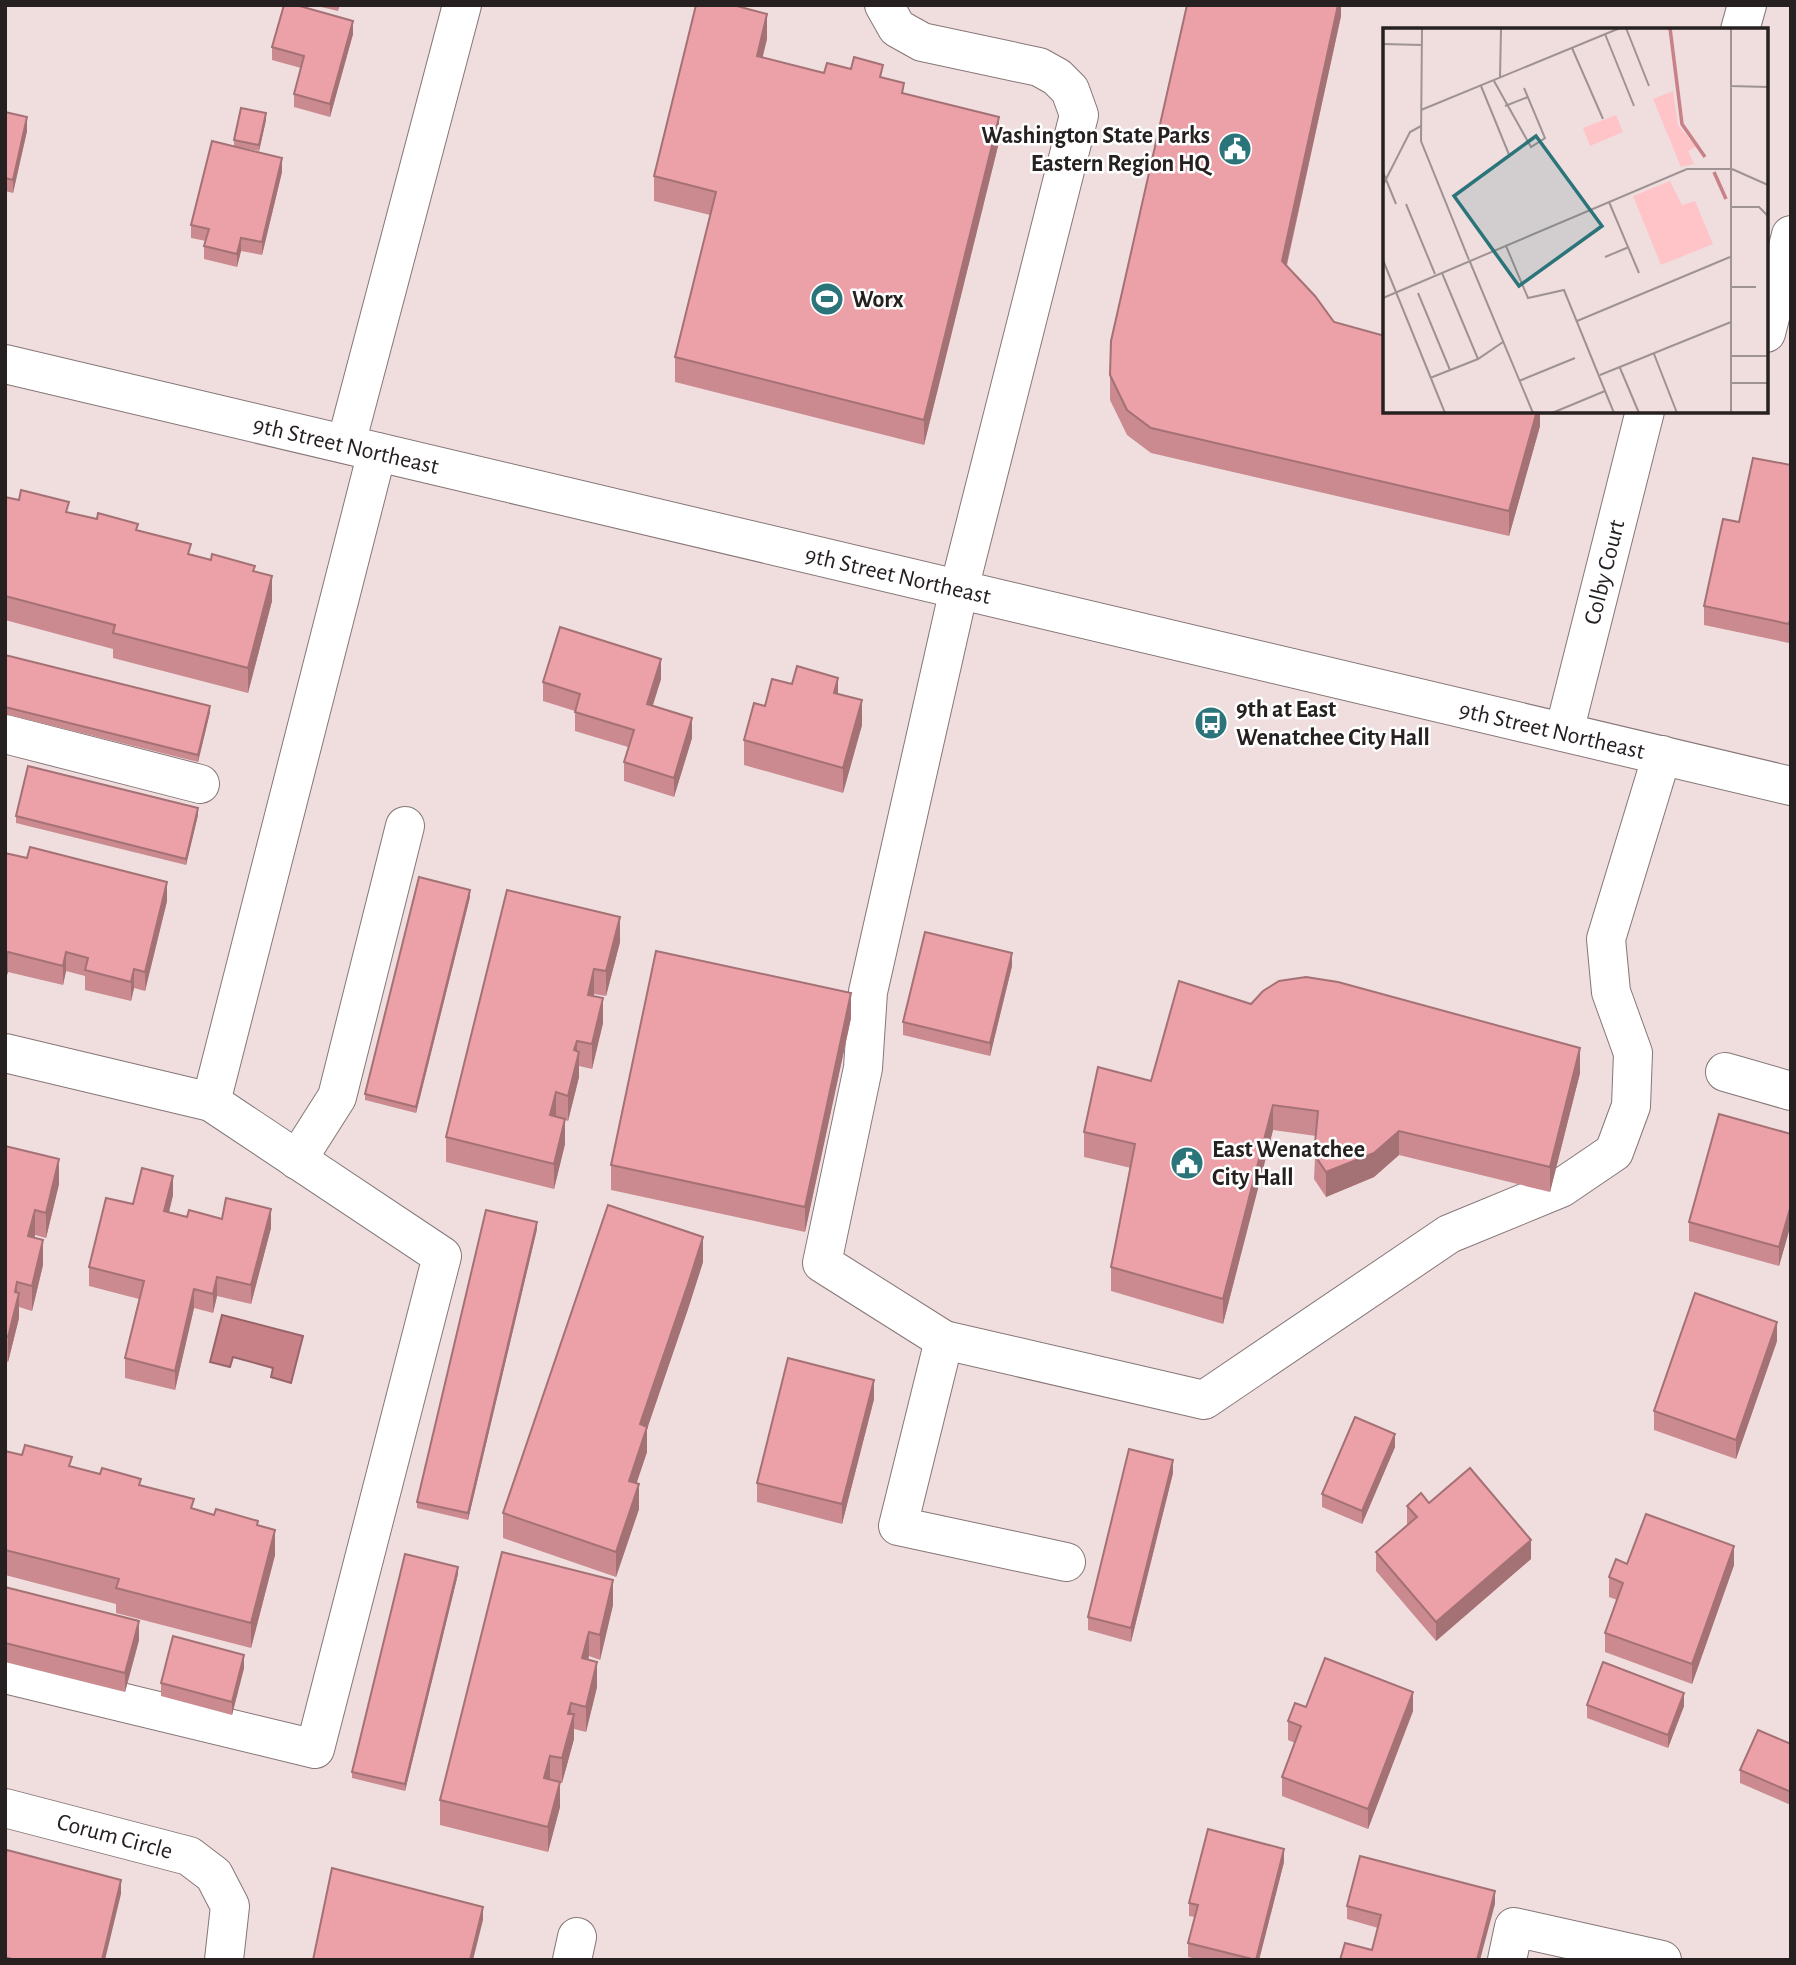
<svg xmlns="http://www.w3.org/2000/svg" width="1796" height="1965" font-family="'Alegreya Sans',sans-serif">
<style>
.water{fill:#c98188;stroke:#986469;stroke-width:2}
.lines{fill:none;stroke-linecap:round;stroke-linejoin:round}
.minor-casing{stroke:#867677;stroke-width:40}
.major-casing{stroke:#867677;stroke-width:40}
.minor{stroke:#fff;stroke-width:38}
.major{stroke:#fff;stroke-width:38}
.wall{fill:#ca8a90}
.shaded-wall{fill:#a47175}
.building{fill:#eba1a7;stroke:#a47175;stroke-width:2}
.labels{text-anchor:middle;stroke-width:5;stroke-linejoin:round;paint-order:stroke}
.poi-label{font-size:24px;font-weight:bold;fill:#262020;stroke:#fff;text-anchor:start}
.street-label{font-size:24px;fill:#262020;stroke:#fff}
.inset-river{fill:none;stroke:#c98188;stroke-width:3.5}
.inset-road{fill:none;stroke:#9f9293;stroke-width:2}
.view{fill:#2b757a;fill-opacity:0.15;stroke:#2b757a;stroke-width:3.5}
.inset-edge{fill:none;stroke:#262020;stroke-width:3.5}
</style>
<rect width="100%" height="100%" fill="#f0dedf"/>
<polygon class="water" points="222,1315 303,1336 291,1383 271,1377 273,1368 233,1357 230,1367 210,1362"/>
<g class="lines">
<defs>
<g id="minor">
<polyline points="884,5 897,28 922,42 1039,67 1057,77 1070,90 1079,115 959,589 868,992 863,1068 822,1263 944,1340 898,1526 1066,1562"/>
<polyline points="1740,30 1747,5"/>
<polyline points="1766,333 1791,235"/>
<polyline points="346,444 462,5"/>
<polyline points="1564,732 1645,411"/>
<polyline points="5,734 200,784"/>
<polyline points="5,1053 211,1102 442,1256 315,1749 5,1674"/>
<polyline points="1725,1072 1791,1091"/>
<polyline points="211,1102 377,452"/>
<polyline points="297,1160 337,1097 405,826"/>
<polyline points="944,1340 1204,1400 1449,1234 1561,1188 1614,1152 1631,1106 1633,1053 1611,992 1606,939 1662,755"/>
<polyline points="5,1808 189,1856 214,1875 230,1906 224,1960"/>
<polyline points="572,1960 577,1937"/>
<polyline points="1507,1960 1514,1927 1662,1960"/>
</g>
<polyline id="major" points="5,364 1791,786"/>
</defs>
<use href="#minor" class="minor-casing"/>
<use href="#major" class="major-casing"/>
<use href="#minor" class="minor"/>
<use href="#major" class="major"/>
</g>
<g class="wall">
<polygon points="313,5 340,5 338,11"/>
<polygon points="1341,5 1341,16 1287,265 1385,411 1540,411 1540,426 1509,536 1151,453 1127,435 1110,400 1110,375"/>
<polygon points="353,34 330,117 294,107 294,94 301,68 272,60 272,47"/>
<polygon points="767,39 762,57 824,73 883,77 904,93 999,142 924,445 675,382 675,357 710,215 654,201 654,176"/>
<polygon points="5,112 27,131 13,193 5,191"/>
<polygon points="266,120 259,151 234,146 234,140"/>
<polygon points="282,172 262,255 241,251 237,267 204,259 204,246 206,241 191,238 191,225"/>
<polygon points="1791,465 1791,634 1789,643 1704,625 1704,606 1739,522"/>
<polygon points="5,497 138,530 191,554 255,571 272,601 248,693 113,658 113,649 5,620"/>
<polygon points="5,655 210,712 198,762 5,714"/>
<polygon points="661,679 653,705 692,738 674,797 624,781 624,762 628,747 575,731 575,711 543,701 543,682"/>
<polygon points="792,684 838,694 862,725 843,793 744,765 744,740 765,706"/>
<polygon points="198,815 186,865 16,823 16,816"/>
<polygon points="5,853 167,901 145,991 134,988 131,1001 85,990 85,976 66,971 63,985 8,972 5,979"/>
<polygon points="507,890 620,942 606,996 594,994 594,996 603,1023 592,1069 579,1066 579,1077 568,1121 565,1120 565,1144 554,1189 446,1162 446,1137"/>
<polygon points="470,897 416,1113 365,1100 365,1094"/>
<polygon points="1012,966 990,1056 903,1035 903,1022"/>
<polygon points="1251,1004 1580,1073 1550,1192 1399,1155 1374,1177 1326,1197 1314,1179 1316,1136 1273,1130 1223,1324 1111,1291 1111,1267 1131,1168 1084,1157 1084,1132"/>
<polygon points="851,1018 805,1232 611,1190 611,1165"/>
<polygon points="1791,1134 1791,1224 1779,1266 1689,1241 1689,1222"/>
<polygon points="5,1146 59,1184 46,1238 35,1235 34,1238 43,1265 32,1311 19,1307 19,1318 8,1362 6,1361 5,1387"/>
<polygon points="173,1195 169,1213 187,1217 222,1219 271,1228 251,1304 217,1296 213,1313 194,1308 175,1390 125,1378 125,1358 139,1299 89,1286 89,1267 133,1204"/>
<polygon points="537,1229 468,1520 417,1508 417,1502"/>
<polygon points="703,1262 688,1309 647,1429 647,1452 636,1483 639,1509 616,1577 503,1538 503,1513"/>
<polygon points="1777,1341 1736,1459 1654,1430 1654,1411"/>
<polygon points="874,1399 842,1524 757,1502 757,1483"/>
<polygon points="1395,1447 1362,1524 1322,1507 1322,1494"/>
<polygon points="5,1451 141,1485 194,1509 258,1526 275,1555 251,1648 116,1613 116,1604 5,1575"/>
<polygon points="1173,1473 1131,1642 1088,1630 1088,1617"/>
<polygon points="1429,1503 1531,1559 1436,1641 1376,1571 1376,1552 1407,1525 1407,1506"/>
<polygon points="502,1552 613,1605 600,1660 589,1656 588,1660 597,1687 586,1732 574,1729 574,1739 562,1783 560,1783 560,1807 548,1852 440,1825 440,1800"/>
<polygon points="1627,1564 1734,1565 1692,1684 1605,1652 1605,1633 1617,1600 1609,1597 1609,1577"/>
<polygon points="458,1574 405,1791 352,1778 352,1772"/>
<polygon points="5,1587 139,1640 125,1692 5,1662"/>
<polygon points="244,1668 232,1715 161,1696 161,1683"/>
<polygon points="1587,1705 1684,1706 1668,1748 1587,1718"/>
<polygon points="1413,1711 1368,1829 1282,1796 1282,1777 1295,1743 1288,1740 1288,1721"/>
<polygon points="1791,1744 1791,1805 1740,1783 1740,1770"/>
<polygon points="1284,1862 1259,1960 1201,1960 1188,1957 1188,1943 1195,1917 1189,1916 1189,1903"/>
<polygon points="1495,1904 1372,1950 1378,1928 1347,1919 1347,1906"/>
</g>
<g class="shaded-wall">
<polygon points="1338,5 1341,5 1341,16 1282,285 1282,261"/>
<polygon points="767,14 767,39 757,81 757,56"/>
<polygon points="353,21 353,34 330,117 330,104"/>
<polygon points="266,113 266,120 259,151 259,145"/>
<polygon points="27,117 27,131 13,193 13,180"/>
<polygon points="999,117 999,142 924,445 924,420"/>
<polygon points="282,158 282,172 262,255 262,242"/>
<polygon points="241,238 241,251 237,267 237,254"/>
<polygon points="1537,411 1540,411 1540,426 1509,536 1509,511"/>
<polygon points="272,576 272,601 248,693 248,668"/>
<polygon points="1791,615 1791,634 1789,643 1789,624"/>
<polygon points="661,659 661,679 647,723 647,704"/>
<polygon points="838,678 838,702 834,693"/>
<polygon points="862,700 862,725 843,793 843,768"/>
<polygon points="210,706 210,712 198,762 198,755"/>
<polygon points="692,718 692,738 674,797 674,778"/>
<polygon points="198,808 198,815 186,865 186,859"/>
<polygon points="167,882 167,901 145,991 145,972"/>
<polygon points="470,890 470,897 416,1113 416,1107"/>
<polygon points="620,917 620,942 606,996 606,971"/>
<polygon points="8,952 8,972 6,979 6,960"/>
<polygon points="66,952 66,971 63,985 63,966"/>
<polygon points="1012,953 1012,966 990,1056 990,1043"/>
<polygon points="134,969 134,988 131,1001 131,982"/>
<polygon points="594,969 594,994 588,1020 588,995"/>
<polygon points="851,993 851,1018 805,1232 805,1207"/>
<polygon points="603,998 603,1023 592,1069 592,1044"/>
<polygon points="577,1041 577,1060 579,1052 579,1077 568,1121 568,1096 574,1050"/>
<polygon points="1580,1048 1580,1073 1550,1192 1550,1167"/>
<polygon points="556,1092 556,1117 550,1115"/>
<polygon points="1273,1105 1273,1130 1223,1324 1223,1299"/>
<polygon points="565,1119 565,1144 554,1189 554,1164"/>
<polygon points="1399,1131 1399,1155 1374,1177 1326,1197 1326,1172"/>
<polygon points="59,1159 59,1184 46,1238 46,1213"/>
<polygon points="173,1176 173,1195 164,1231 164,1211"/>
<polygon points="1791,1205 1791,1224 1779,1266 1779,1247"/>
<polygon points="271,1209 271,1228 251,1304 251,1285"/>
<polygon points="35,1210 35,1235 28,1261 28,1236"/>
<polygon points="537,1222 537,1229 468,1520 468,1513"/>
<polygon points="703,1237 703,1262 688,1309 647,1429 647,1452 629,1506 629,1481 640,1424"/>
<polygon points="43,1240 43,1265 32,1311 32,1286"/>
<polygon points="217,1277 217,1296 213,1313 213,1294"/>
<polygon points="17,1282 17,1303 19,1293 19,1318 8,1362 8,1337"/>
<polygon points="194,1289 194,1308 175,1390 175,1371"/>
<polygon points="1777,1322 1777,1341 1736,1459 1736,1440"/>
<polygon points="874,1380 874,1399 842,1524 842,1504"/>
<polygon points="1395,1434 1395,1447 1362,1524 1362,1511"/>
<polygon points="1173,1460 1173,1473 1131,1642 1131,1628"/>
<polygon points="639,1484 639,1509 616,1577 616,1552"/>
<polygon points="275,1530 275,1555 251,1648 251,1623"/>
<polygon points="1531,1540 1531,1559 1436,1641 1436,1622"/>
<polygon points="1734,1546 1734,1565 1692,1684 1692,1664"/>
<polygon points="458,1567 458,1574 405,1791 405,1784"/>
<polygon points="613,1580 613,1605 600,1660 600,1635"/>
<polygon points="139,1621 139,1640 125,1692 125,1673"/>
<polygon points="589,1632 589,1656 582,1683 582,1658"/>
<polygon points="244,1655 244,1668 232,1715 232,1702"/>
<polygon points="597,1662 597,1687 586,1732 586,1707"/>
<polygon points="1413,1692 1413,1711 1368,1829 1368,1809"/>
<polygon points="1684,1693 1684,1706 1668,1748 1668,1735"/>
<polygon points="571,1703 571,1725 574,1714 574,1739 562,1783 562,1758"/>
<polygon points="550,1756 550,1781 544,1778"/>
<polygon points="560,1782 560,1807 548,1852 548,1827"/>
<polygon points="1284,1849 1284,1862 1259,1960 1256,1960"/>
<polygon points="121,1880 121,1894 105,1960 102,1960"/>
<polygon points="1495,1891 1495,1904 1480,1960 1477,1960"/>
<polygon points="483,1907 483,1920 473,1960 470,1960"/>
</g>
<g class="building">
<polygon points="284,5 296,5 353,21 330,104 294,94 304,56 272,47"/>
<polygon points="696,5 733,5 767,14 757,56 824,73 827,63 851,69 854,57 883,65 880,77 904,83 902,93 999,117 924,420 675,357 716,192 654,176"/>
<polygon points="1187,5 1338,5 1282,261 1315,296 1334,322 1385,336 1385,411 1537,411 1509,511 1151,428 1127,410 1110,375 1111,341"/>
<polygon points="241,108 266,113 259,145 234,140"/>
<polygon points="5,112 27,117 13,180 5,178"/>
<polygon points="212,141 282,158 262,242 241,238 237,254 204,246 209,229 191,225"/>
<polygon points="1753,458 1791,465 1791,615 1789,624 1704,606 1723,519 1739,522"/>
<polygon points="21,490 69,502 66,512 97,519 98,513 138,524 136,530 191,544 188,554 211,560 212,554 255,566 253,571 272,576 248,668 113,633 115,625 5,596 5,497 19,500"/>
<polygon points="560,627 661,659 647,704 692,718 674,778 624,762 634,730 575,712 580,694 543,682"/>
<polygon points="5,655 210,706 198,755 5,707"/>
<polygon points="797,666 838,678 834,693 862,700 843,768 744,740 754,703 765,706 772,679 792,684"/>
<polygon points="28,766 198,808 186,859 16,816"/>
<polygon points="30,847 167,882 145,972 134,969 131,982 85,970 88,958 66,952 63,966 8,952 5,960 5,853 27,858"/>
<polygon points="419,877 470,890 416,1107 365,1094"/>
<polygon points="507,890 620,917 606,971 594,969 588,995 603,998 592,1044 577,1041 574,1050 579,1052 568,1096 556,1092 550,1115 565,1119 554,1164 446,1137"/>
<polygon points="925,932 1012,953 990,1043 903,1022"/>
<polygon points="656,951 851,993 805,1207 611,1165"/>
<polygon points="1306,977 1338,982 1580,1048 1550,1167 1399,1131 1374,1153 1326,1172 1314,1154 1318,1111 1273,1105 1223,1299 1111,1267 1135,1144 1084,1132 1098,1067 1151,1081 1179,981 1251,1004 1263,991 1279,981"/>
<polygon points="1719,1114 1791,1134 1791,1205 1779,1247 1689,1222"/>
<polygon points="5,1146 59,1159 46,1213 35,1210 28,1236 43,1240 32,1286 17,1282 15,1292 19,1293 8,1337 5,1336"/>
<polygon points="142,1168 173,1176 164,1211 187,1217 189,1210 222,1219 226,1198 271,1209 251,1285 217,1277 213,1294 194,1289 175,1371 125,1358 144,1281 89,1267 106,1198 133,1204"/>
<polygon points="608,1205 703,1237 688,1284 640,1424 647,1427 629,1481 639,1484 616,1552 503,1513"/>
<polygon points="486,1210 537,1222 468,1513 417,1502"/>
<polygon points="1695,1293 1777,1322 1736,1440 1654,1411"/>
<polygon points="788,1358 874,1380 842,1504 757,1483"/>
<polygon points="1355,1417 1395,1434 1362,1511 1322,1494"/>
<polygon points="25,1445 72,1457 69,1466 100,1474 102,1468 141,1479 139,1485 194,1499 191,1508 214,1515 216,1509 258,1521 257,1525 275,1530 251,1623 116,1588 119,1579 5,1550 5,1451 22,1455"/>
<polygon points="1129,1449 1173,1460 1131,1628 1088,1617"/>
<polygon points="1470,1468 1531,1540 1436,1622 1376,1552 1417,1517 1407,1506 1421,1493 1429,1503"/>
<polygon points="1646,1514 1734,1546 1692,1664 1605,1633 1623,1583 1609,1577 1616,1559 1627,1564"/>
<polygon points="502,1552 613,1580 600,1635 589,1632 582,1658 597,1662 586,1707 571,1703 568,1714 574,1714 562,1758 550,1756 544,1778 560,1782 548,1827 440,1800"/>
<polygon points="405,1554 458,1567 405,1784 352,1772"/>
<polygon points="5,1587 139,1621 125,1673 5,1643"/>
<polygon points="173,1636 244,1655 232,1702 161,1683"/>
<polygon points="1325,1658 1413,1692 1368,1809 1282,1777 1301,1726 1288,1721 1295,1703 1306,1707"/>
<polygon points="1603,1662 1684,1693 1668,1735 1587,1705"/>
<polygon points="1758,1730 1791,1744 1791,1792 1740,1770"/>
<polygon points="1208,1829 1284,1849 1256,1960 1188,1943 1198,1905 1189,1903"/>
<polygon points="7,1850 121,1880 102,1960 15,1960 5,1957 5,1856"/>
<polygon points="1360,1856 1495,1891 1477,1960 1340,1960 1345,1943 1372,1950 1381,1915 1347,1906"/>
<polygon points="332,1868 483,1907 470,1960 313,1960"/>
</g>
<defs>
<symbol id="civic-disc" viewBox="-11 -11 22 22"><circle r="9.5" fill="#2b757a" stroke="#fff"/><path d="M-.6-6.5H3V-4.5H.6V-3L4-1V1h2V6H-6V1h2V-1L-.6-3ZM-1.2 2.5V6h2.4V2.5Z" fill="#fff"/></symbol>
<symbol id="stadium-disc" viewBox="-11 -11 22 22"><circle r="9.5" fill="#2b757a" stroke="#fff"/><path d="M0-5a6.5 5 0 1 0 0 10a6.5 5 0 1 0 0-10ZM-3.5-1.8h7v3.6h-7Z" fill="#fff"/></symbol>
<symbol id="bus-disc" viewBox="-11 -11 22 22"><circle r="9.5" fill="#2b757a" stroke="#fff"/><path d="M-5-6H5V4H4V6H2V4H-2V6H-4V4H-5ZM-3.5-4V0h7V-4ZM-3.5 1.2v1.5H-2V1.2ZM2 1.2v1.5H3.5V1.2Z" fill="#fff"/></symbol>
</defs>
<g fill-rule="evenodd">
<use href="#civic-disc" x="1216" y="130" width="38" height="38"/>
<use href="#stadium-disc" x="808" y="280" width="38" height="38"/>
<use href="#bus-disc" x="1192" y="704" width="38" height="38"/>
<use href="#civic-disc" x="1168" y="1144" width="38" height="38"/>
</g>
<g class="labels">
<g class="poi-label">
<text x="1210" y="143" text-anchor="end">Washington State Parks<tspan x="1210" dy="28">Eastern Region HQ</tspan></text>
<text x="852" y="307">Worx</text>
<text x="1236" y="717">9th at East<tspan x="1236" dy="28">Wenatchee City Hall</tspan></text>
<text x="1212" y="1157">East Wenatchee<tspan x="1212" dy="28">City Hall</tspan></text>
</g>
<g class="street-label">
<text transform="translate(346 445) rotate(13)" y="8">9th Street Northeast</text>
<text transform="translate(1604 572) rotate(-76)" y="8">Colby Court</text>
<text transform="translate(898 575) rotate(13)" y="8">9th Street Northeast</text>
<text transform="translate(1552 730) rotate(13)" y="8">9th Street Northeast</text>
<text transform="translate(115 1836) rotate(15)" y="8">Corum Circle</text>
</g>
</g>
<g transform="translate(1383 28)">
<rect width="385" height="385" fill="#f0dedf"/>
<path d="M290,63L295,97L313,119L305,123L311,136L298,139L270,71ZM233,87L240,104L207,118L200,100ZM287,153L299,177L312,173L330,216L278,237L250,168Z" fill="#fec4c8"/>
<path class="inset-river" d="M287,0L299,96L322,129M331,144L343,171"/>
<path class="inset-road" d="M39,0L38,113L86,232M243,0L266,58M222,6L251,78M0,16L39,17M189,20L220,91M117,50L118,0M111,53L148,119L162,110L141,60M98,58L127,129M347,58L385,59M122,78L145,69M38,82L237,0M349,141L385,157M0,144L13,176M0,157L27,104L38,98M226,174L256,245M23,176L52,246M349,179H376L385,188M123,218L145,270L181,262L231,385M222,229L246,219M0,232L62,385M87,234L150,385M59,245L95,331M347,259H373M35,265L67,342M0,270L304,141H347M194,293L347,229M271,326L294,385M349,328H385M237,340L256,385M217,347L348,294M47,350L95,331L120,314M136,353L192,330M348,355H385M169,385L222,363M348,385V0"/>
<path class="view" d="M153,108L219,198L136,258L71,168Z"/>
<rect width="385" height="385" class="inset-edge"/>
</g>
<rect width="1796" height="1965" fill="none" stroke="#262020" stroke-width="14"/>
</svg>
